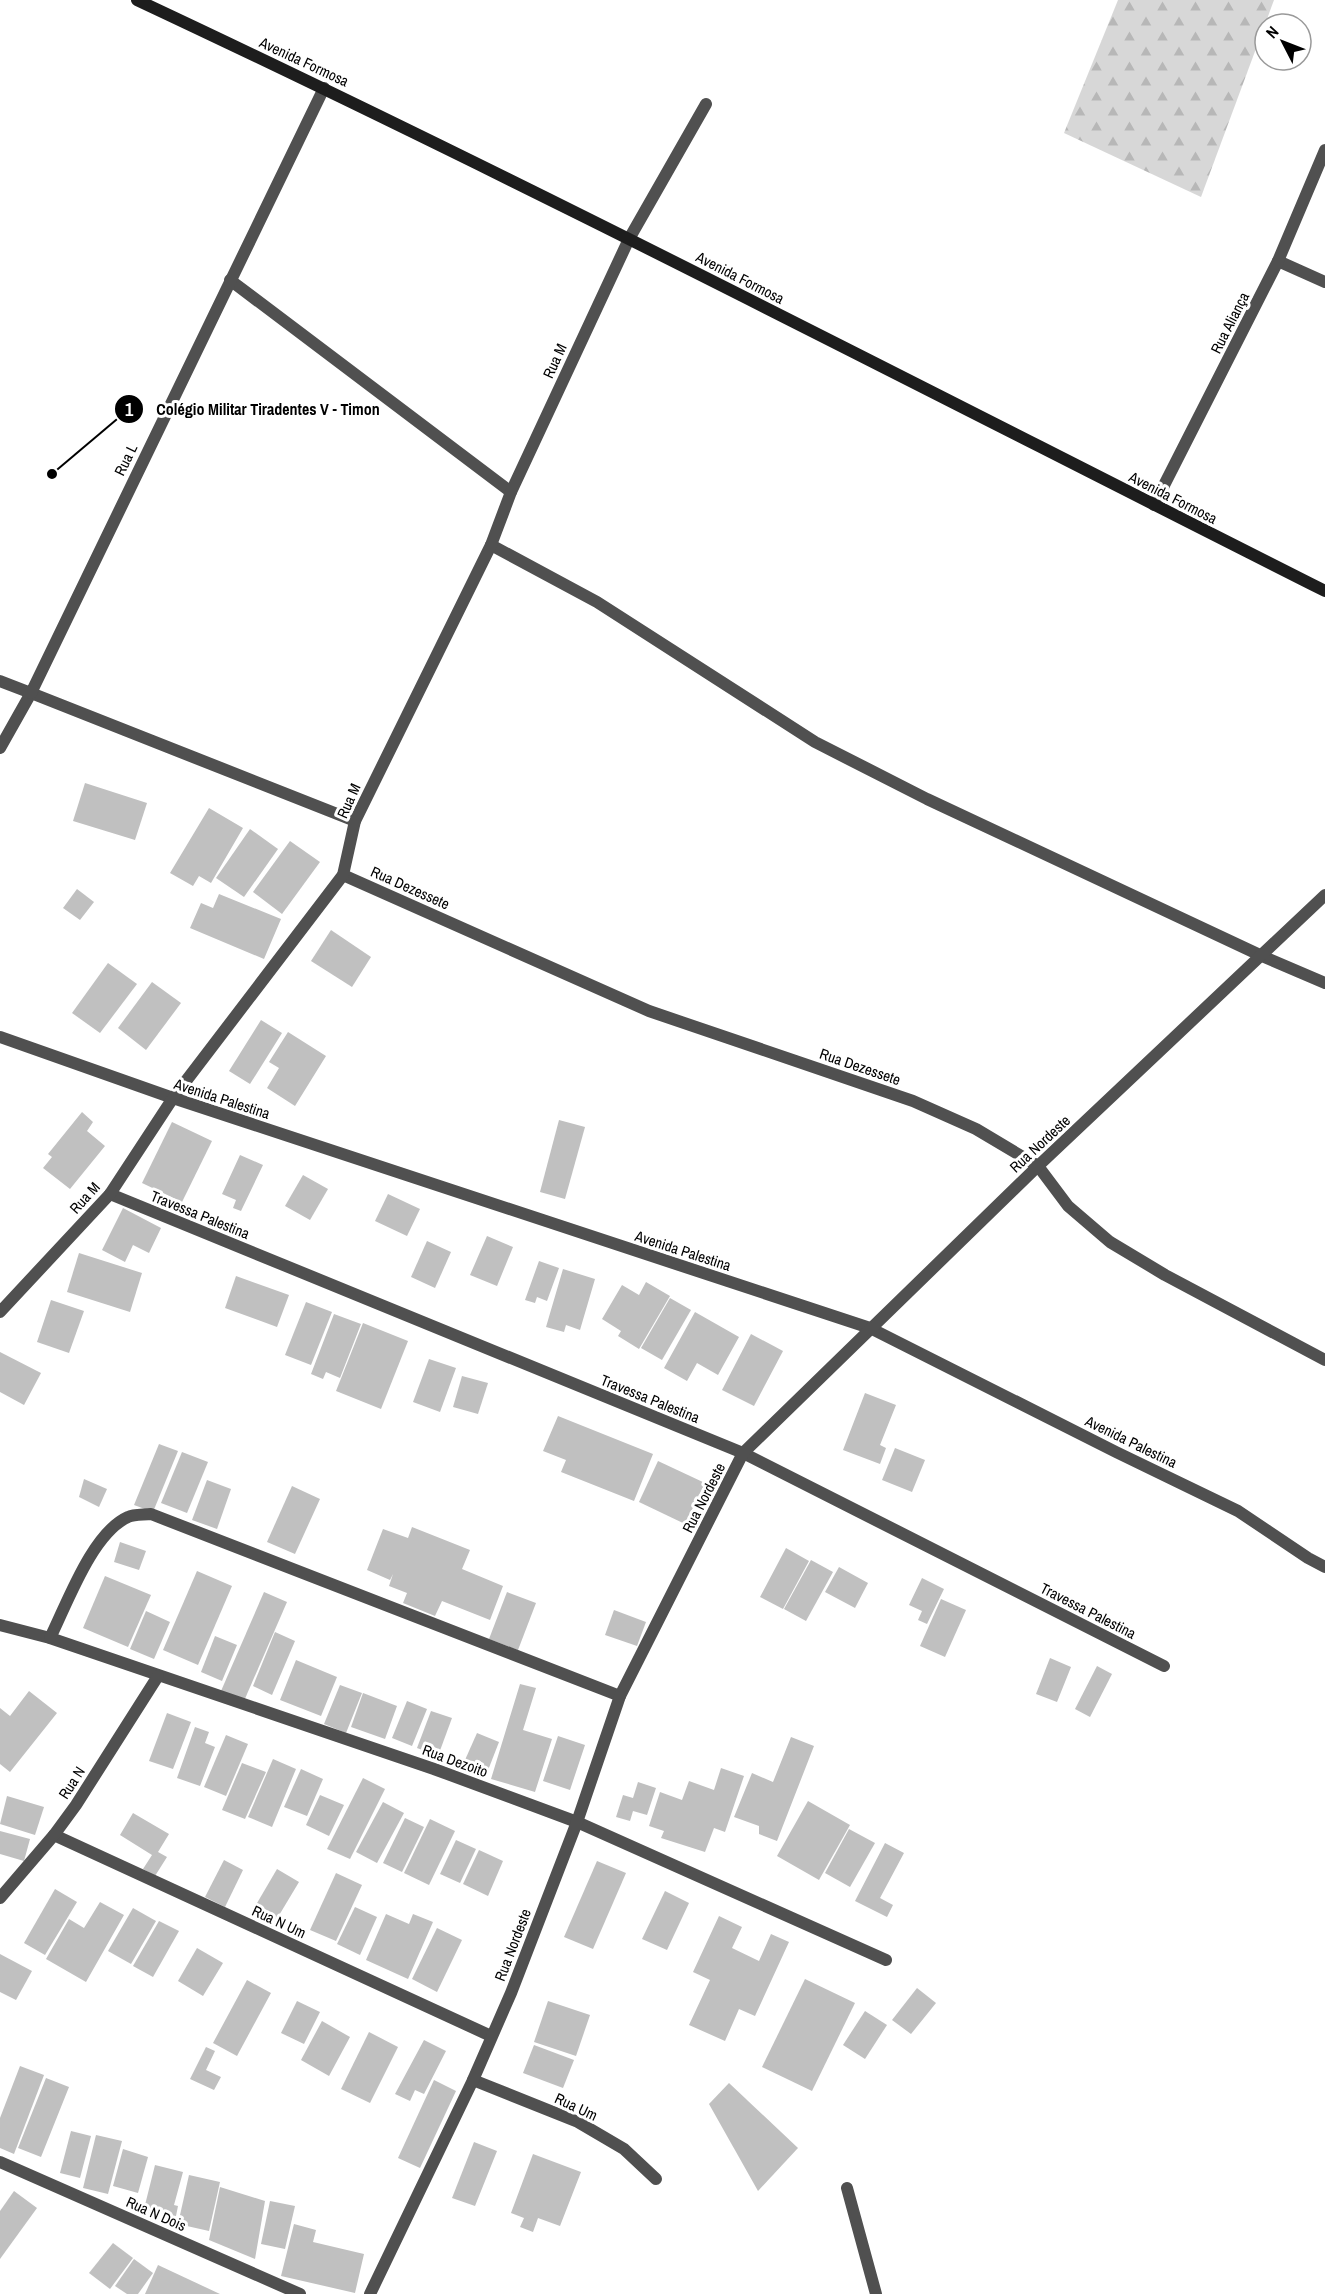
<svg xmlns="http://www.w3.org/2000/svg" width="1325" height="2294" font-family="'Archivo Narrow',sans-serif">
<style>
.forest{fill:url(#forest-firs)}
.building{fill:#c0c0c0}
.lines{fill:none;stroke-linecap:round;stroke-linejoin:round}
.minor{stroke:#505050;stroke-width:12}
.tertiary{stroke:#505050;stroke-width:12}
.secondary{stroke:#1d1d1d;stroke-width:12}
.labels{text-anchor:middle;stroke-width:6;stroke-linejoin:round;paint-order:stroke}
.street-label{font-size:15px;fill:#000;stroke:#fff}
.leader{fill:none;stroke:#000;stroke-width:2}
.callout-dot{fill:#000;stroke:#fff;stroke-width:2}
.mark-label{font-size:18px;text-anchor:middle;font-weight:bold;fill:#fff}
.callout-label{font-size:16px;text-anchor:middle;font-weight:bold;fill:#000;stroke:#fff;stroke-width:6;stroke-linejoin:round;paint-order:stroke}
</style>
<defs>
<pattern id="forest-firs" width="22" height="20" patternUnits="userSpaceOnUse" patternTransform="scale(1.5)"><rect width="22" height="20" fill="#d7d7d7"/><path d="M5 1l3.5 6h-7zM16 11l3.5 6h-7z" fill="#b7b7b7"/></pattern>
</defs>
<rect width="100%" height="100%" fill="#fff"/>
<polygon class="forest" points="1118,0 1274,0 1201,197 1064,133"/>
<g class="building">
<polygon points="85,783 147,803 135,840 73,821"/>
<polygon points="209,808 243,828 211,883 199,876 193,886 170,873"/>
<polygon points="250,829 278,849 244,897 216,878"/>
<polygon points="290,841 320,862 282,914 253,892"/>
<polygon points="77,889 94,902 80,920 63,908"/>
<polygon points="219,894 281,919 264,959 190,928 201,903 213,908"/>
<polygon points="331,930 371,957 352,987 311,961"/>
<polygon points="108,963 137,984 100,1033 72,1013"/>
<polygon points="152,982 181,1003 146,1050 118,1028"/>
<polygon points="261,1020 282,1033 250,1084 229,1071"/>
<polygon points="288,1032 326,1056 295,1106 267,1088 279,1068 269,1062"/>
<polygon points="82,1112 93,1122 87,1131 105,1146 70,1189 43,1168 52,1157 48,1154"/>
<polygon points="559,1120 585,1127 565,1199 540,1192"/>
<polygon points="172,1122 212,1141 182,1202 142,1183"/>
<polygon points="240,1155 263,1165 241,1211 233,1208 236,1200 222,1194"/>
<polygon points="303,1175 328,1189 310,1220 285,1206"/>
<polygon points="388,1194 420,1209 407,1236 375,1221"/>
<polygon points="123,1208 161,1228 149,1253 133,1245 125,1262 102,1250"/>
<polygon points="487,1236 513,1247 497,1286 470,1275"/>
<polygon points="427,1241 451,1252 435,1288 411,1277"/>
<polygon points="79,1253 142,1273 130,1312 67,1292"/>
<polygon points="539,1261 559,1268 547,1301 537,1297 535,1303 525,1300"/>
<polygon points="563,1269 595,1279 580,1330 566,1325 564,1332 546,1327"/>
<polygon points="236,1276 289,1295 277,1327 225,1308"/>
<polygon points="646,1282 670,1296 639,1349 618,1336 621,1331 602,1319 622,1285 639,1295"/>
<polygon points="670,1298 691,1310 662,1360 641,1348"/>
<polygon points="51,1300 84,1311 69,1353 37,1342"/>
<polygon points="306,1302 332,1312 311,1365 285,1355"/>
<polygon points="695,1312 739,1337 718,1375 697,1363 687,1381 664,1368"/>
<polygon points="334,1314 361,1324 340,1378 326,1372 323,1379 311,1374"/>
<polygon points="363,1323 408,1341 381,1409 336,1391"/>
<polygon points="751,1334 783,1351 754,1406 722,1390"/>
<polygon points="0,1352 41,1373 24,1405 0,1392"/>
<polygon points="429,1359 456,1368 440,1412 413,1402"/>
<polygon points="462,1376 488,1383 478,1414 453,1407"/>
<polygon points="865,1393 896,1405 880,1445 886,1448 880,1464 843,1450"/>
<polygon points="558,1416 653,1454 634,1501 561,1472 566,1460 543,1451"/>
<polygon points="159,1444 178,1451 153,1512 134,1505"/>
<polygon points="895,1448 925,1460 912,1492 882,1480"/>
<polygon points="182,1452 208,1462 187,1513 161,1503"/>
<polygon points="658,1461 705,1483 685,1524 639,1502"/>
<polygon points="84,1479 107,1489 99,1507 79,1497"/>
<polygon points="207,1480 231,1489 217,1529 192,1520"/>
<polygon points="292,1486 320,1499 295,1554 267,1542"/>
<polygon points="412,1527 470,1550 462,1569 503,1586 490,1620 442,1601 435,1616 403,1603 407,1593 389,1586 393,1574 390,1580 367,1570 383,1529 408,1538"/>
<polygon points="120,1542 146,1551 139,1570 114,1562"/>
<polygon points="786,1548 809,1561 783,1609 760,1597"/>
<polygon points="811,1560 833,1572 806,1621 784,1609"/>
<polygon points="839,1567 868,1583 855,1608 825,1592"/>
<polygon points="197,1571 232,1586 198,1665 163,1650"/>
<polygon points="105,1576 151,1595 128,1647 83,1628"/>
<polygon points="922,1578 944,1589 927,1624 918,1620 922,1611 909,1605"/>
<polygon points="264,1592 287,1602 244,1701 221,1691"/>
<polygon points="507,1592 536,1603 518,1650 489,1639"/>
<polygon points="941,1599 966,1610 945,1657 920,1646"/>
<polygon points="614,1610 646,1622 637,1646 605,1635"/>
<polygon points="146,1611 170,1622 154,1659 130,1649"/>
<polygon points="275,1632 295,1641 272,1695 253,1686"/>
<polygon points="215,1636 237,1645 222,1681 201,1672"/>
<polygon points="1050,1658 1071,1667 1057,1702 1036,1694"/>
<polygon points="296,1660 337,1677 321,1716 280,1700"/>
<polygon points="1097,1666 1112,1674 1090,1717 1075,1709"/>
<polygon points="520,1684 536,1688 523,1730 552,1739 535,1792 491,1779"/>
<polygon points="340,1685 362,1693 346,1733 324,1724"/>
<polygon points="29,1691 57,1713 10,1772 0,1764 0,1708 10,1716"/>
<polygon points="363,1693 397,1706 385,1739 351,1727"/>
<polygon points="407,1701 427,1709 412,1746 392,1738"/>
<polygon points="431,1711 452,1718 438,1756 417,1748"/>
<polygon points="167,1713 191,1722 173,1769 149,1761"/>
<polygon points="195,1727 209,1732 205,1743 215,1747 200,1786 177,1778"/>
<polygon points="477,1733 499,1742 485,1778 461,1769"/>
<polygon points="226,1735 248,1744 226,1796 204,1787"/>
<polygon points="558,1736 585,1745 570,1790 543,1781"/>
<polygon points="791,1737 814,1746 777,1841 759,1834 759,1826 734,1817 752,1773 773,1782"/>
<polygon points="273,1759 296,1769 272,1827 248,1817"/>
<polygon points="242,1763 266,1772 245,1819 222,1810"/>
<polygon points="721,1768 744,1776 725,1832 714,1828 705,1852 661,1838 664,1831 649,1826 660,1792 682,1800 689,1781 714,1790"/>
<polygon points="301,1769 323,1779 307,1816 284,1807"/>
<polygon points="363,1778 385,1789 350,1859 327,1849"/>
<polygon points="638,1782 656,1788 647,1815 633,1811 630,1821 616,1817 623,1795 633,1798"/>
<polygon points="320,1795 344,1805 329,1836 306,1825"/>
<polygon points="7,1796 44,1807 35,1835 0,1824"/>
<polygon points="808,1801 850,1825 819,1880 777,1856"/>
<polygon points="383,1802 404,1813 377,1863 356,1852"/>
<polygon points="133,1813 169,1834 158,1852 167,1857 155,1876 143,1869 152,1855 120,1835"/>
<polygon points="405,1818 424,1827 402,1872 383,1863"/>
<polygon points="430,1819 455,1831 429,1885 404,1873"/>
<polygon points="849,1829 875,1843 850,1887 825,1873"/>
<polygon points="0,1831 30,1839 24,1861 0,1854"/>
<polygon points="456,1840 476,1849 460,1883 440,1874"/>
<polygon points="885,1843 904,1853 880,1898 893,1905 887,1917 855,1901"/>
<polygon points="479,1850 503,1861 488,1896 463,1884"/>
<polygon points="224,1860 243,1870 225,1907 205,1897"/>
<polygon points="597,1861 626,1873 593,1949 564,1937"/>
<polygon points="277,1869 299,1882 272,1927 250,1915"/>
<polygon points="336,1873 362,1885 336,1941 310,1930"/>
<polygon points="55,1889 77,1902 45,1955 24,1943"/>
<polygon points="665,1891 689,1903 667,1950 642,1939"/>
<polygon points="100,1902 124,1915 86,1982 46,1959 69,1919 84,1928"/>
<polygon points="355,1907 377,1917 360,1955 337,1944"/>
<polygon points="133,1908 156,1921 131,1964 108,1951"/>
<polygon points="386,1914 409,1924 413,1914 433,1922 408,1979 366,1960"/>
<polygon points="719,1916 742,1927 732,1948 759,1961 771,1934 789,1942 755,2016 739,2009 725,2041 689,2025 710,1980 693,1972"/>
<polygon points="159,1921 179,1931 153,1977 133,1966"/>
<polygon points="437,1928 462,1940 437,1992 412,1979"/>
<polygon points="197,1948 223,1963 203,1996 178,1981"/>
<polygon points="0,1954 32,1971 16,2000 0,1992"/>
<polygon points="805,1979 855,2003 812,2091 762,2067"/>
<polygon points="247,1980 271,1993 237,2056 213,2043"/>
<polygon points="917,1988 936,2003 911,2034 892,2020"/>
<polygon points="297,2001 320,2012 304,2044 281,2033"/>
<polygon points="548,2001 590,2015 576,2056 534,2042"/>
<polygon points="865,2011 887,2025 865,2059 843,2045"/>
<polygon points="322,2021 350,2037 329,2076 301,2060"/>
<polygon points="369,2032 398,2047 370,2103 341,2089"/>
<polygon points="424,2040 446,2051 424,2094 415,2090 410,2101 395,2094"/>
<polygon points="534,2045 574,2060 563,2088 523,2073"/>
<polygon points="206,2047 215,2051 206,2070 221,2077 214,2090 190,2079"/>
<polygon points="20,2066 44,2075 14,2154 0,2148 0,2118"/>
<polygon points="46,2078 69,2087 41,2157 18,2148"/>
<polygon points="434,2080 456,2091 420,2168 398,2158"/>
<polygon points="729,2083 798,2148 758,2191 709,2104"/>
<polygon points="71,2131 91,2136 80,2178 60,2173"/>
<polygon points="96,2135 122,2141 108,2194 83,2188"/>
<polygon points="474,2142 497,2151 475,2206 452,2198"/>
<polygon points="123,2149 148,2157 138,2193 113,2186"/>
<polygon points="533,2154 581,2172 560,2226 538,2218 533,2232 520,2227 524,2218 511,2213"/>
<polygon points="155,2165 183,2172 174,2205 178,2206 175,2221 143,2213"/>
<polygon points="189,2175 220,2182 209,2231 178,2224"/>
<polygon points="220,2187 265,2201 255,2259 209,2240"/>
<polygon points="14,2191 37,2208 0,2259 0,2211"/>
<polygon points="270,2201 295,2206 285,2249 261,2244"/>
<polygon points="294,2224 316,2230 313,2242 364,2254 355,2293 281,2276"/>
<polygon points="113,2243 133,2258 110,2289 89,2273"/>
<polygon points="134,2259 153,2273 138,2294 127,2294 115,2286"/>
<polygon points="158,2265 220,2294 145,2294"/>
</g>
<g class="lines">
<g class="minor">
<polyline points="1278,261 1325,282"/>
<polyline points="230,280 511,492"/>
<polyline points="1154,505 1278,261 1325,150"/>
<polyline points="491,545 597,602 815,742 927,799 1262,956 1325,983"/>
<polyline points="0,748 31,693 355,821"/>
<polyline points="343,875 649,1011 913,1101 976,1129 1038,1166 1068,1206 1110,1242 1165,1275 1325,1360"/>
<polyline points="0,1037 173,1098 870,1328 1116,1452 1238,1511 1308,1558 1325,1567"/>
<polyline points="110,1194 743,1453 1164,1666"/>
<polyline points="0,1312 110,1194 173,1098 343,875 355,821 491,545 511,492 629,239 706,104"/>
<polyline points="0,1625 50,1638 434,1769 577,1822 886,1960"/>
<path d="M50,1638C67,1604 92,1533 128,1517C134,1514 144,1515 151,1514L620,1696"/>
<polyline points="54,1835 491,2036"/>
<polyline points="0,1898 54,1835 76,1805 158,1676"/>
<polyline points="473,2080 578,2122 624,2149 656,2179"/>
<polyline points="0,2162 300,2294"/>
<polyline points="847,2188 876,2294"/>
<polyline points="370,2294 473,2080 511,1993 577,1822 620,1696 743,1453 1038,1166 1325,895"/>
</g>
<polyline class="tertiary" points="0,681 31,693 324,88"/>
<path class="secondary" d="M137,0C538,188 930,392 1325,591"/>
</g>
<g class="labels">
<g class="street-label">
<text transform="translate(304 62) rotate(25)" y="5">Avenida Formosa</text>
<text transform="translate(740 278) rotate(27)" y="5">Avenida Formosa</text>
<text transform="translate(1230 323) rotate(-63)" y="5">Rua Aliança</text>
<text transform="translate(555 361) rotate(-65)" y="5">Rua M</text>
<text transform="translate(126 460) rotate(-64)" y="5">Rua L</text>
<text transform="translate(1173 498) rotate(27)" y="5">Avenida Formosa</text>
<text transform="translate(349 801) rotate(-66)" y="5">Rua M</text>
<text transform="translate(410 888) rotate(24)" y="5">Rua Dezessete</text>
<text transform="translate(860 1067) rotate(19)" y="5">Rua Dezessete</text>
<text transform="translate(222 1099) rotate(18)" y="5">Avenida Palestina</text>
<text transform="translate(1040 1144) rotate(-43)" y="5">Rua Nordeste</text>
<text transform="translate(85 1198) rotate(-48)" y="5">Rua M</text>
<text transform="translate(200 1215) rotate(22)" y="5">Travessa Palestina</text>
<text transform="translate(683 1251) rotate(18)" y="5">Avenida Palestina</text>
<text transform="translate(650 1399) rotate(22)" y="5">Travessa Palestina</text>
<text transform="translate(1131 1442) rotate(26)" y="5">Avenida Palestina</text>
<text transform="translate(704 1498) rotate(-63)" y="5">Rua Nordeste</text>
<text transform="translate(1088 1611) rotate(27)" y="5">Travessa Palestina</text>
<text transform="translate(455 1761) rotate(20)" y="5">Rua Dezoito</text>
<text transform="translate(72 1783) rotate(-57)" y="5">Rua N</text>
<text transform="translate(279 1922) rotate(25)" y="5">Rua N Um</text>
<text transform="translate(513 1945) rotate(-69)" y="5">Rua Nordeste</text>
<text transform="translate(576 2107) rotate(25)" y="5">Rua Um</text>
<text transform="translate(156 2214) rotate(24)" y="5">Rua N Dois</text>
</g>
</g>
<path class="leader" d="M52 474L129 409"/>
<g class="callout-dot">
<circle cx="52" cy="474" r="6"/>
<circle cx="129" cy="409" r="15"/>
</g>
<g class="mark-label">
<text x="129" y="416">1</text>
</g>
<g class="callout-label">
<text x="268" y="415">Colégio Militar Tiradentes V - Timon</text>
</g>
<g transform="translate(1283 42) rotate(312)"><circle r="28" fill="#ffffff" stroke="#999999" stroke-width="1.5"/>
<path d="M0-4.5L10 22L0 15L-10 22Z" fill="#000000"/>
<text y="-9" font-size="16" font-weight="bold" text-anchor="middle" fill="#000000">N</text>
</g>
</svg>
